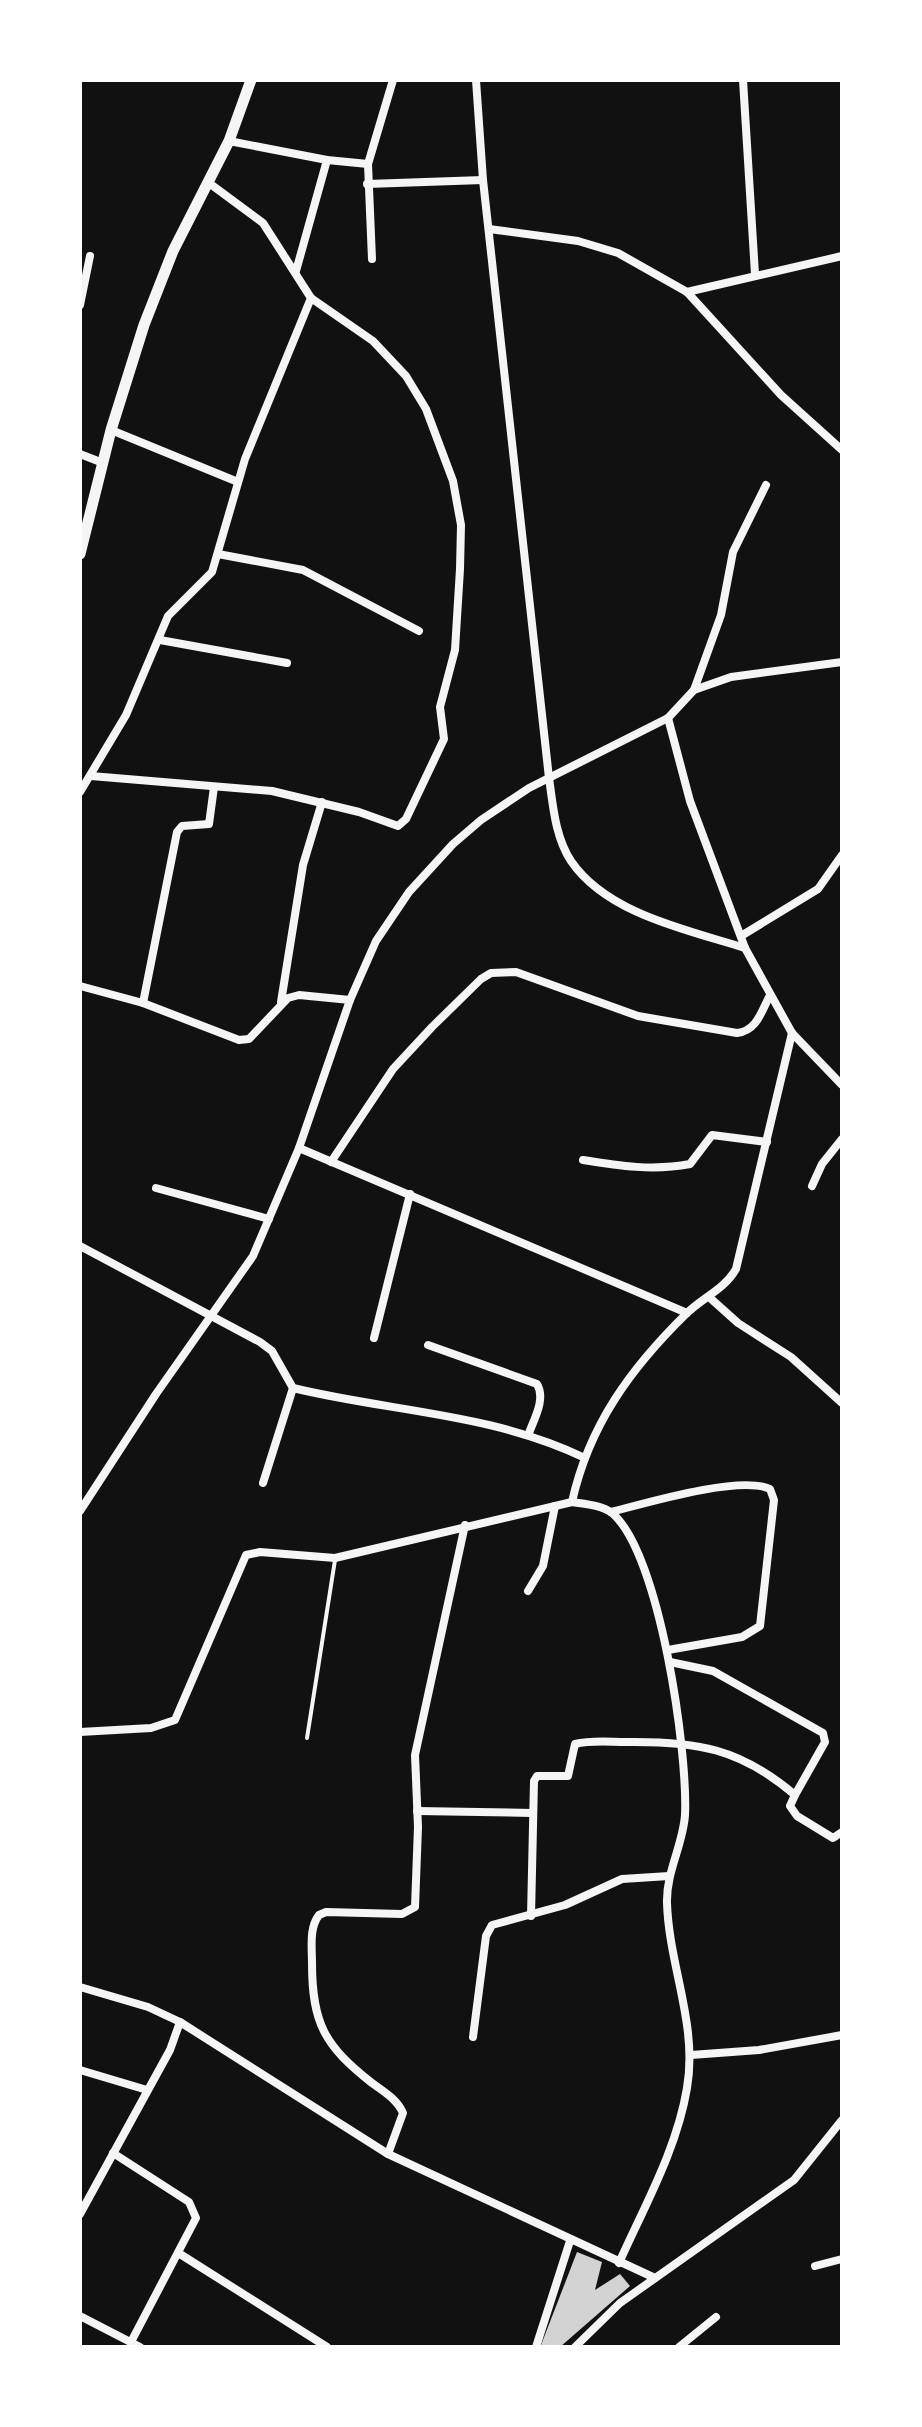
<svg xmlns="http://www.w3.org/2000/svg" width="922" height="2427" font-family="'Alegreya Sans',sans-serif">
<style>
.building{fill:#d3d3d3}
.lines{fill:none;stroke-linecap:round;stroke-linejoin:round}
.service{stroke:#f5f5f5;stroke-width:4}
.minor{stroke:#f5f5f5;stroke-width:8}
.secondary{stroke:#f5f5f5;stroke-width:11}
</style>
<rect width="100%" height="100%" fill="#111"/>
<polygon class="building" points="577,2252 602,2262 595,2290 620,2274 630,2286 560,2347 544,2347 541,2345"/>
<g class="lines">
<polyline class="service" points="307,1738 335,1560"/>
<g class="minor">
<path d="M476,80L483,180L549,778C553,805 555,837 571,861C607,914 688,930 745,948"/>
<polyline points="743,80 755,274"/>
<polyline points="229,141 327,160 368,164"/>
<polyline points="367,184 483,180"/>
<polyline points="489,229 578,241 618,253 687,292 781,395 842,450"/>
<polyline points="372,259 368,164 393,80"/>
<polyline points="296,271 327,160"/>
<polyline points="687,292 842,256"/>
<polyline points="80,305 90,256"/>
<polyline points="111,430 238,482"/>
<polyline points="80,454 103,463"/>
<polyline points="218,554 303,570 419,631"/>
<polyline points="160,640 287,663"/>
<polyline points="694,690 721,615 733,552 766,485"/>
<polyline points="668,718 690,801 745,948 792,1033 842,1085"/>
<polyline points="91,776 272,791 359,812 398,826 406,819 444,739 440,707 455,650 460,569 461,525 453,481 426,409 406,376 373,341 311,298"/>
<polyline points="80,792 126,715 168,616 212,572 245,459 311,298 263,223 209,183"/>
<polyline points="741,936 818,889 842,855"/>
<polyline points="80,986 143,1003 239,1040 249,1039 288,998 299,995 350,1000"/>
<polyline points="281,1002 303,865 322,802"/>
<polyline points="143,1003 177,832 182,826 209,824 214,787"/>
<polyline points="299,1148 687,1313"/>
<path d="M583,1160C619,1166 654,1171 690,1164L712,1135L767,1142"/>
<path d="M331,1162L393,1069L432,1027L481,979L491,973L516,972L638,1016L737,1033C756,1031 761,1013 769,997"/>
<polyline points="812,1186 822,1164 842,1139"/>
<polyline points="156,1188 269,1219"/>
<path d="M80,1246L260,1342L272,1351L293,1388C392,1412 492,1413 585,1458"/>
<polyline points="709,1297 738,1323 791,1357 842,1403"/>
<polyline points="374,1338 410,1194"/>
<path d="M428,1345L537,1384C546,1399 534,1419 529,1433"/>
<polyline points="263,1483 293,1388"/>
<path d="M572,1502C589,1425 631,1368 686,1314C703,1297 724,1290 736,1269L792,1033"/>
<polyline points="80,1511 156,1394 253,1256 299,1148 350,1000 376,941 409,892 453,844 481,820 529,788 668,718 694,690 731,677 842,662"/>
<path d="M611,1512C646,1503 740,1475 770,1489L774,1500L760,1626L742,1637L668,1650"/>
<polyline points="528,1591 543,1566 555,1506"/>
<polyline points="670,1662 713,1671 823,1733 825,1742 795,1795"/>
<path d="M80,1732L151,1728L175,1720L246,1555L260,1552L335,1558L572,1502C585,1504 602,1505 612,1513C660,1553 688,1753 685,1815C683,1845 666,1872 667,1903C669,1966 698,2025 687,2088C677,2149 644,2207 619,2263"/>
<polyline points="417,1811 533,1813"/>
<path d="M531,1916L534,1781L537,1776H568L575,1744C591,1740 609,1742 626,1742C696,1741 740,1748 795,1795L790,1806L797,1816L833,1838L842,1832"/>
<polyline points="80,1987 148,2007 180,2022 388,2154 655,2278"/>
<polyline points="473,2037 486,1936 492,1925 565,1905 622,1879 669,1876"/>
<polyline points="691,2055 759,2050 842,2035"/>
<polyline points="80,2070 147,2090"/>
<polyline points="113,2153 189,2202 196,2218 131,2342"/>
<path d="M388,2154L403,2113C397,2099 383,2091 372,2083C325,2046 312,2024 312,1963C312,1947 309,1928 319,1915L326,1912L402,1914L415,1907L418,1827L415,1755L465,1525"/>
<polyline points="80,2214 170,2050 180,2022"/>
<polyline points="180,2254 327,2347"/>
<polyline points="815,2266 842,2259"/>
<polyline points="80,2316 140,2347"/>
<polyline points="536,2347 570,2241"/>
<polyline points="575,2347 620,2303 794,2180 842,2120"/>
<polyline points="679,2347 716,2317"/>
</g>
<polyline class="secondary" points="80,554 111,430 144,325 173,251 229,141 251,80"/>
</g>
<rect width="922" height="2427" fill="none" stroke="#ffffff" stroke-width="164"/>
</svg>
